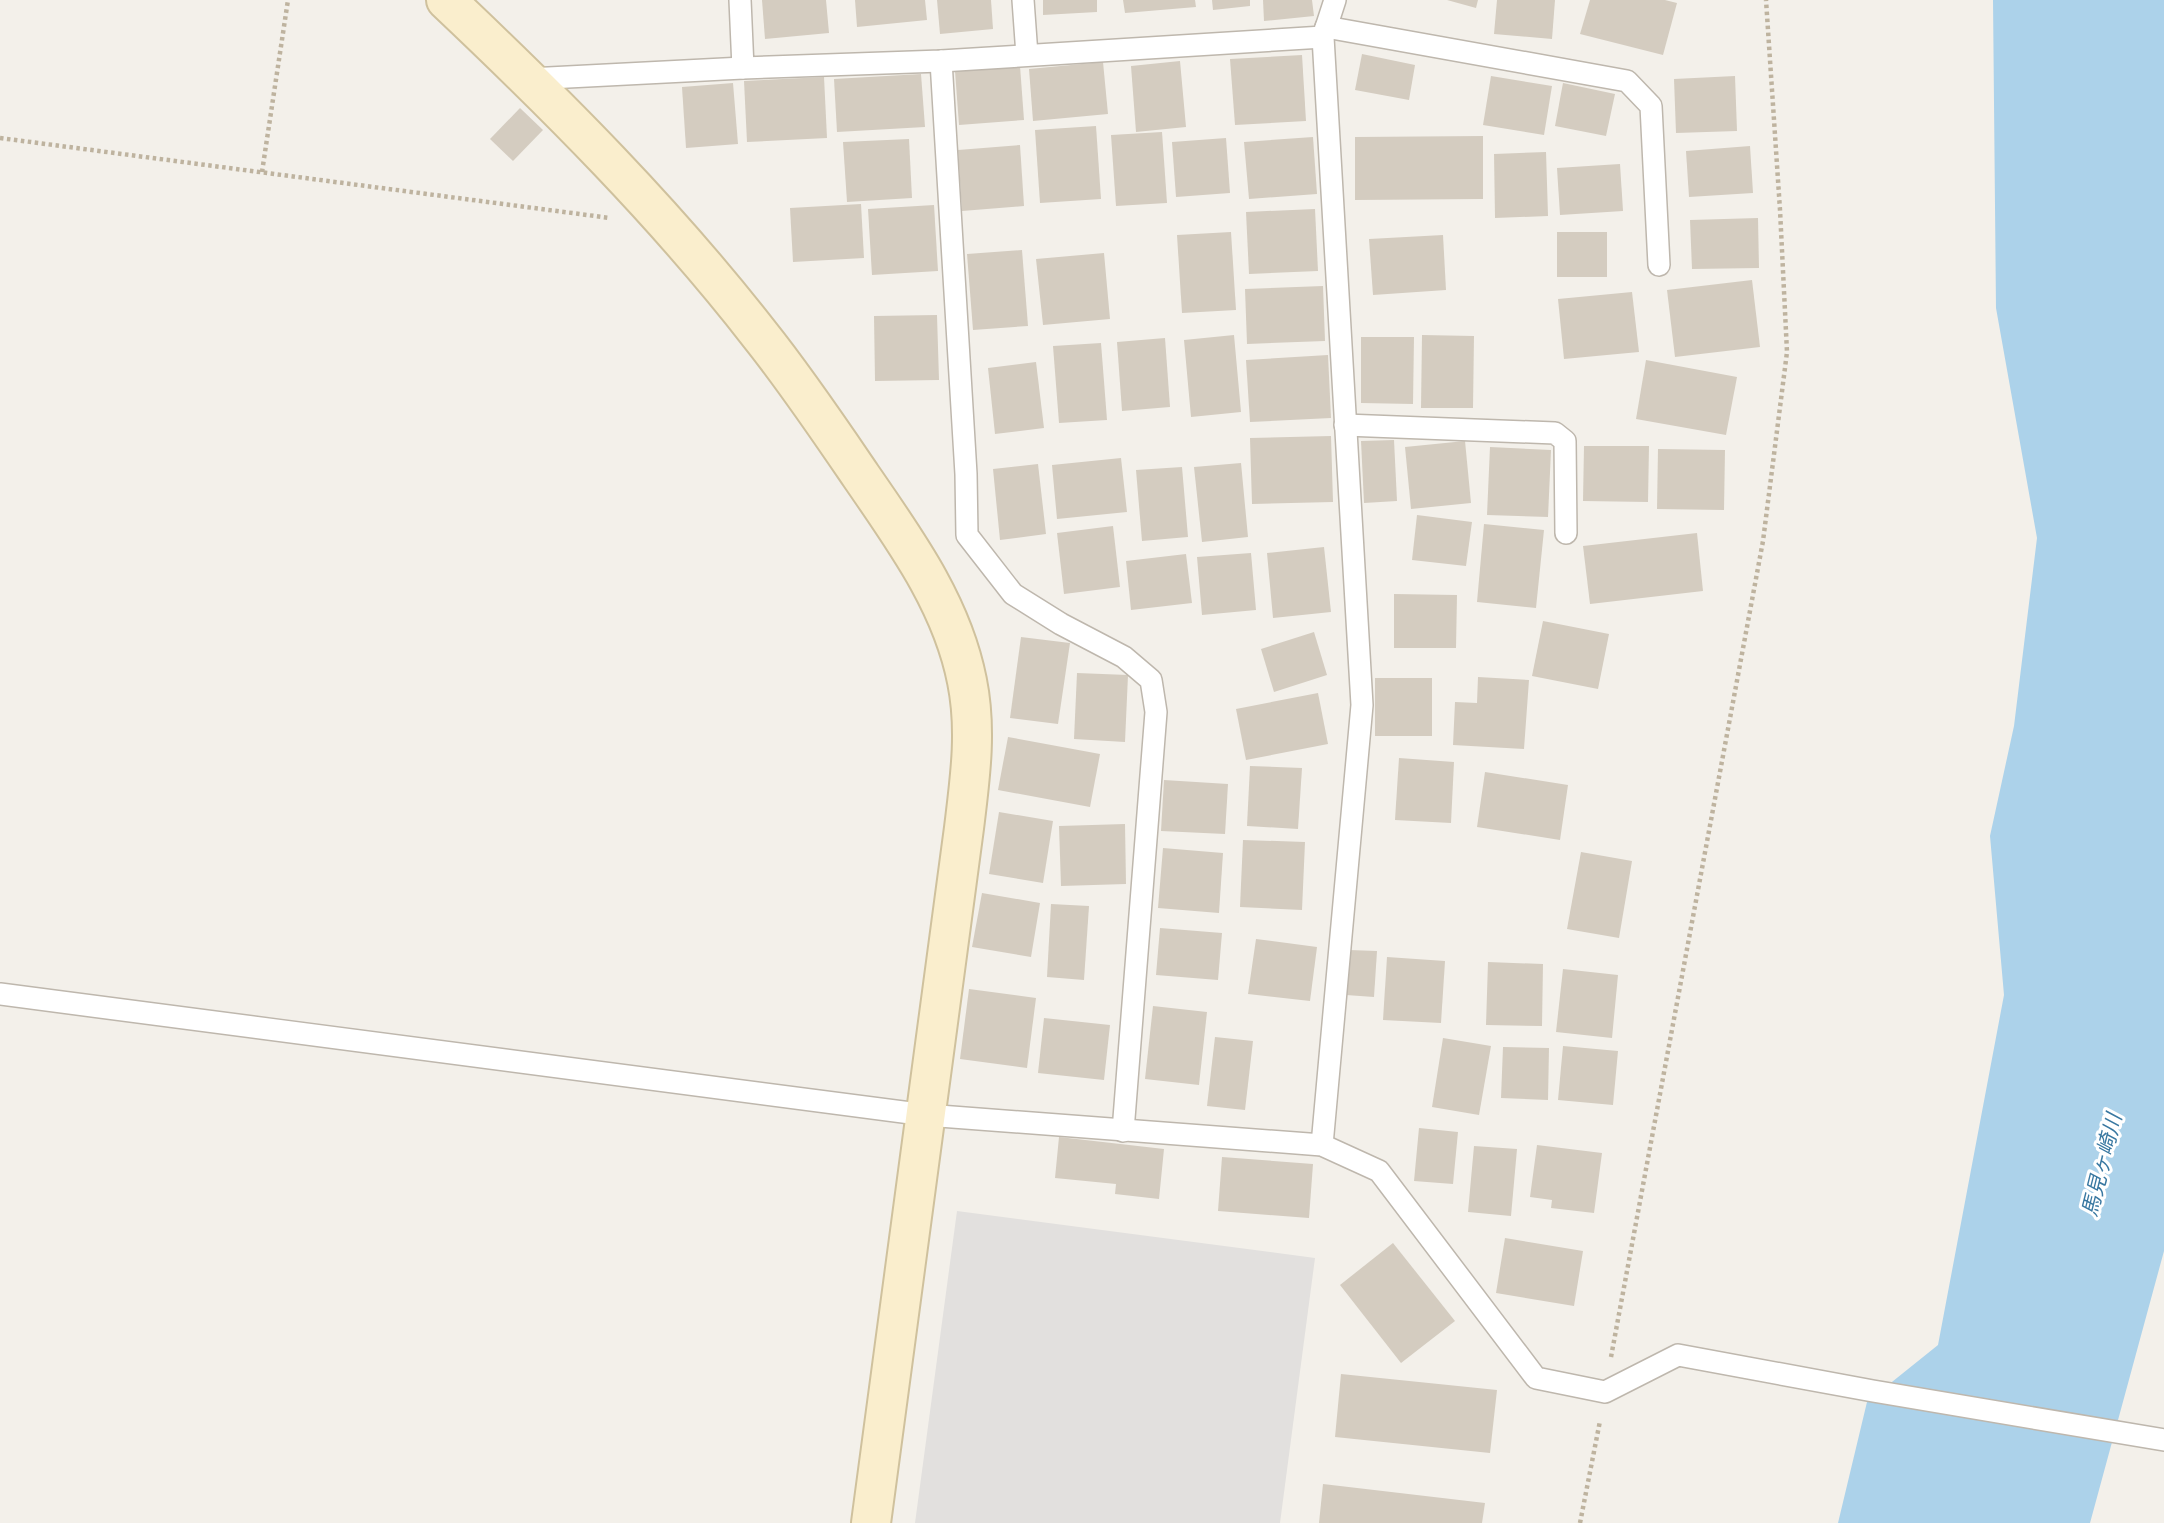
<svg xmlns="http://www.w3.org/2000/svg" width="2164" height="1523" font-family="'PT Sans Narrow','Noto Sans JP',sans-serif">
<style>
.parking{fill:#e2e0de}
.water{fill:#acd2ea}
.building{fill:#d4ccc0}
.lines{fill:none;stroke-linecap:round;stroke-linejoin:round}
.lane-casing{stroke:#beb7ad;stroke-width:24}
.secondary-casing{stroke:#cfc19d;stroke-width:42}
.path{stroke:#beb39f;stroke-width:4.5;stroke-dasharray:3.5 3.5;stroke-linecap:butt}
.lane{stroke:#fff;stroke-width:21}
.secondary{stroke:#faeecd;stroke-width:38}
.labels{text-anchor:middle;stroke-width:6;stroke-linejoin:round;paint-order:stroke}
.water-label{font-size:21px;font-style:italic;fill:#3978a1;stroke:#fff}
</style>
<rect width="100%" height="100%" fill="#f3f0ea"/>
<polygon class="parking" points="957,1211 1315,1258 1280,1523 915,1523"/>
<polygon class="water" points="1993,0 2164,0 2164,1251 2090,1523 1838,1523 1867,1402 1938,1345 2004,995 1990,836 2014,726 2037,538 1996,308"/>
<g class="building">
<polygon points="762,0 826,0 829,33 765,39"/>
<polygon points="855,0 925,0 927,20 857,27"/>
<polygon points="937,0 991,0 993,29 940,34"/>
<polygon points="1043,0 1097,0 1097,12 1043,15"/>
<polygon points="1123,0 1195,0 1196,7 1125,13"/>
<polygon points="1212,0 1250,0 1250,6 1213,10"/>
<polygon points="1263,0 1312,0 1314,16 1264,21"/>
<polygon points="1447,0 1478,0 1476,8"/>
<polygon points="1497,0 1555,0 1552,39 1494,34"/>
<polygon points="1590,0 1665,0 1677,3 1663,55 1580,34"/>
<polygon points="1362,54 1415,65 1409,100 1355,90"/>
<polygon points="1302,55 1306,121 1235,125 1230,59"/>
<polygon points="1180,61 1186,127 1136,132 1131,66"/>
<polygon points="1103,62 1108,114 1033,121 1029,69"/>
<polygon points="1020,66 1024,120 959,125 955,71"/>
<polygon points="921,74 925,127 837,132 834,79"/>
<polygon points="1491,76 1552,86 1544,135 1483,125"/>
<polygon points="1735,76 1737,131 1676,133 1674,79"/>
<polygon points="824,77 827,138 747,142 744,81"/>
<polygon points="733,83 738,144 686,148 682,87"/>
<polygon points="1563,83 1615,94 1606,136 1555,126"/>
<polygon points="520,108 543,130 513,161 490,139"/>
<polygon points="1096,126 1101,199 1040,203 1035,130"/>
<polygon points="1162,132 1167,203 1116,206 1111,135"/>
<polygon points="1483,136 1483,199 1355,200 1355,137"/>
<polygon points="1313,137 1317,194 1249,199 1244,142"/>
<polygon points="1226,138 1230,193 1176,197 1172,142"/>
<polygon points="909,139 912,198 847,202 843,142"/>
<polygon points="1020,145 1024,206 962,211 958,150"/>
<polygon points="1750,146 1753,193 1689,197 1686,151"/>
<polygon points="1546,152 1548,216 1495,218 1494,154"/>
<polygon points="1620,164 1623,211 1560,215 1557,168"/>
<polygon points="861,204 864,258 793,262 790,208"/>
<polygon points="934,205 938,271 872,275 868,209"/>
<polygon points="1315,209 1318,271 1249,274 1246,212"/>
<polygon points="1758,218 1759,268 1692,269 1690,220"/>
<polygon points="1231,232 1236,310 1182,313 1177,235"/>
<rect x="1557" y="232" width="50" height="45"/>
<polygon points="1443,235 1446,290 1373,295 1369,239"/>
<polygon points="1022,250 1028,326 973,330 967,254"/>
<polygon points="1104,253 1110,319 1043,325 1036,259"/>
<polygon points="1752,280 1760,347 1675,357 1667,290"/>
<polygon points="1323,286 1325,341 1247,344 1245,289"/>
<polygon points="1632,292 1639,352 1564,359 1558,299"/>
<polygon points="937,315 939,380 875,381 874,316"/>
<polygon points="1234,335 1241,412 1191,417 1184,340"/>
<polygon points="1422,335 1474,336 1473,408 1421,408"/>
<polygon points="1361,337 1414,337 1413,404 1361,403"/>
<polygon points="1165,338 1170,407 1122,411 1117,342"/>
<polygon points="1101,343 1107,420 1059,423 1053,346"/>
<polygon points="1328,355 1331,418 1250,422 1246,360"/>
<polygon points="1646,360 1737,377 1726,435 1636,419"/>
<polygon points="1036,362 1044,428 995,434 988,368"/>
<polygon points="1331,436 1333,502 1252,504 1250,438"/>
<polygon points="1394,440 1397,501 1364,503 1361,441"/>
<polygon points="1465,441 1471,503 1411,509 1405,447"/>
<polygon points="1584,446 1649,446 1648,502 1583,501"/>
<polygon points="1490,447 1551,450 1548,517 1487,515"/>
<polygon points="1658,449 1725,450 1724,510 1657,509"/>
<polygon points="1121,458 1127,512 1057,519 1052,465"/>
<polygon points="1241,463 1248,537 1202,542 1194,467"/>
<polygon points="1038,464 1046,534 1000,540 993,469"/>
<polygon points="1182,467 1188,537 1142,541 1136,470"/>
<polygon points="1417,515 1472,522 1466,566 1412,560"/>
<polygon points="1484,524 1544,530 1536,608 1477,602"/>
<polygon points="1113,526 1120,587 1064,594 1057,533"/>
<polygon points="1697,533 1703,591 1590,604 1583,546"/>
<polygon points="1324,547 1331,612 1273,618 1267,553"/>
<polygon points="1251,553 1256,610 1202,615 1197,557"/>
<polygon points="1186,554 1192,603 1131,610 1126,561"/>
<polygon points="1394,594 1457,595 1456,648 1394,648"/>
<polygon points="1543,621 1609,634 1598,689 1532,676"/>
<polygon points="1314,632 1327,675 1274,692 1261,649"/>
<polygon points="1021,637 1070,643 1058,724 1010,718"/>
<polygon points="1077,673 1128,675 1125,742 1074,739"/>
<polygon points="1478,677 1529,680 1524,749 1453,745 1455,702 1477,703"/>
<rect x="1375" y="678" width="57" height="58"/>
<polygon points="1318,693 1328,744 1246,760 1236,709"/>
<polygon points="1008,737 1100,754 1090,807 998,790"/>
<polygon points="1399,758 1454,762 1451,823 1395,820"/>
<polygon points="1250,766 1302,768 1298,829 1247,826"/>
<polygon points="1485,772 1568,785 1560,840 1477,827"/>
<polygon points="1164,780 1228,784 1225,834 1161,831"/>
<polygon points="999,812 1053,821 1043,883 989,874"/>
<polygon points="1125,824 1126,884 1061,886 1059,826"/>
<polygon points="1243,840 1305,842 1302,910 1240,907"/>
<polygon points="1163,848 1223,853 1219,913 1158,908"/>
<polygon points="1581,852 1632,861 1619,938 1567,929"/>
<polygon points="982,893 1040,903 1031,957 972,947"/>
<polygon points="1051,904 1089,906 1084,980 1047,977"/>
<polygon points="1160,928 1222,933 1218,980 1156,975"/>
<polygon points="1256,939 1317,947 1310,1001 1248,994"/>
<polygon points="1349,950 1377,951 1374,997 1346,995"/>
<polygon points="1387,957 1445,961 1441,1023 1383,1020"/>
<polygon points="1488,962 1543,964 1542,1026 1486,1025"/>
<polygon points="1563,969 1618,975 1612,1038 1556,1032"/>
<polygon points="969,989 1036,998 1027,1068 960,1059"/>
<polygon points="1153,1006 1207,1012 1199,1085 1145,1079"/>
<polygon points="1044,1018 1110,1025 1104,1080 1038,1073"/>
<polygon points="1215,1037 1253,1041 1245,1110 1207,1106"/>
<polygon points="1443,1038 1491,1046 1479,1115 1432,1107"/>
<polygon points="1563,1046 1618,1051 1613,1105 1558,1100"/>
<polygon points="1503,1047 1549,1048 1548,1100 1501,1098"/>
<polygon points="1419,1128 1458,1132 1453,1184 1414,1181"/>
<polygon points="1059,1137 1164,1149 1159,1199 1115,1194 1116,1184 1055,1178"/>
<polygon points="1537,1145 1602,1153 1594,1213 1551,1208 1552,1200 1530,1197"/>
<polygon points="1474,1146 1517,1149 1511,1216 1468,1212"/>
<polygon points="1222,1157 1313,1164 1309,1218 1218,1211"/>
<polygon points="1505,1238 1583,1251 1574,1306 1496,1293"/>
<polygon points="1393,1243 1455,1321 1401,1363 1340,1285"/>
<polygon points="1341,1374 1497,1390 1490,1453 1335,1437"/>
<polygon points="1323,1484 1485,1503 1482,1523 1319,1523"/>
</g>
<g class="lines">
<defs>
<g id="lane">
<polyline points="740,0 743,68 941,61 1323,37"/>
<polyline points="1023,0 1027,55"/>
<polyline points="1326,27 1627,81 1651,106 1659,265"/>
<polyline points="941,61 966,474 967,535 1013,594 1061,624 1124,657 1151,680 1156,712 1123,1131"/>
<polyline points="529,79 743,68"/>
<polyline points="1345,425 1555,433 1565,441 1566,533"/>
<polyline points="0,994 926,1115 1322,1145 1379,1171 1536,1378 1605,1392 1678,1355 1873,1391 2164,1440"/>
<polyline points="1322,1145 1362,705 1323,37 1335,0"/>
</g>
<path id="secondary" d="M446,0C557,105 666,214 760,335C796,380 829,429 861,476C905,540 952,604 967,681C977,730 970,779 964,828L871,1523"/>
</defs>
<use href="#lane" class="lane-casing"/>
<use href="#secondary" class="secondary-casing"/>
<g class="path">
<polyline points="0,138 610,218"/>
<polyline points="262,172 288,0"/>
<polyline points="1611,1357 1763,541 1787,352 1780,210 1766,0"/>
<polyline points="1580,1523 1600,1421"/>
</g>
<use href="#lane" class="lane"/>
<use href="#secondary" class="secondary"/>
</g>
<g class="labels">
<g class="water-label">
<text transform="translate(2102 1165) rotate(-76)" y="7">馬見ヶ崎川</text>
</g>
</g>
</svg>
